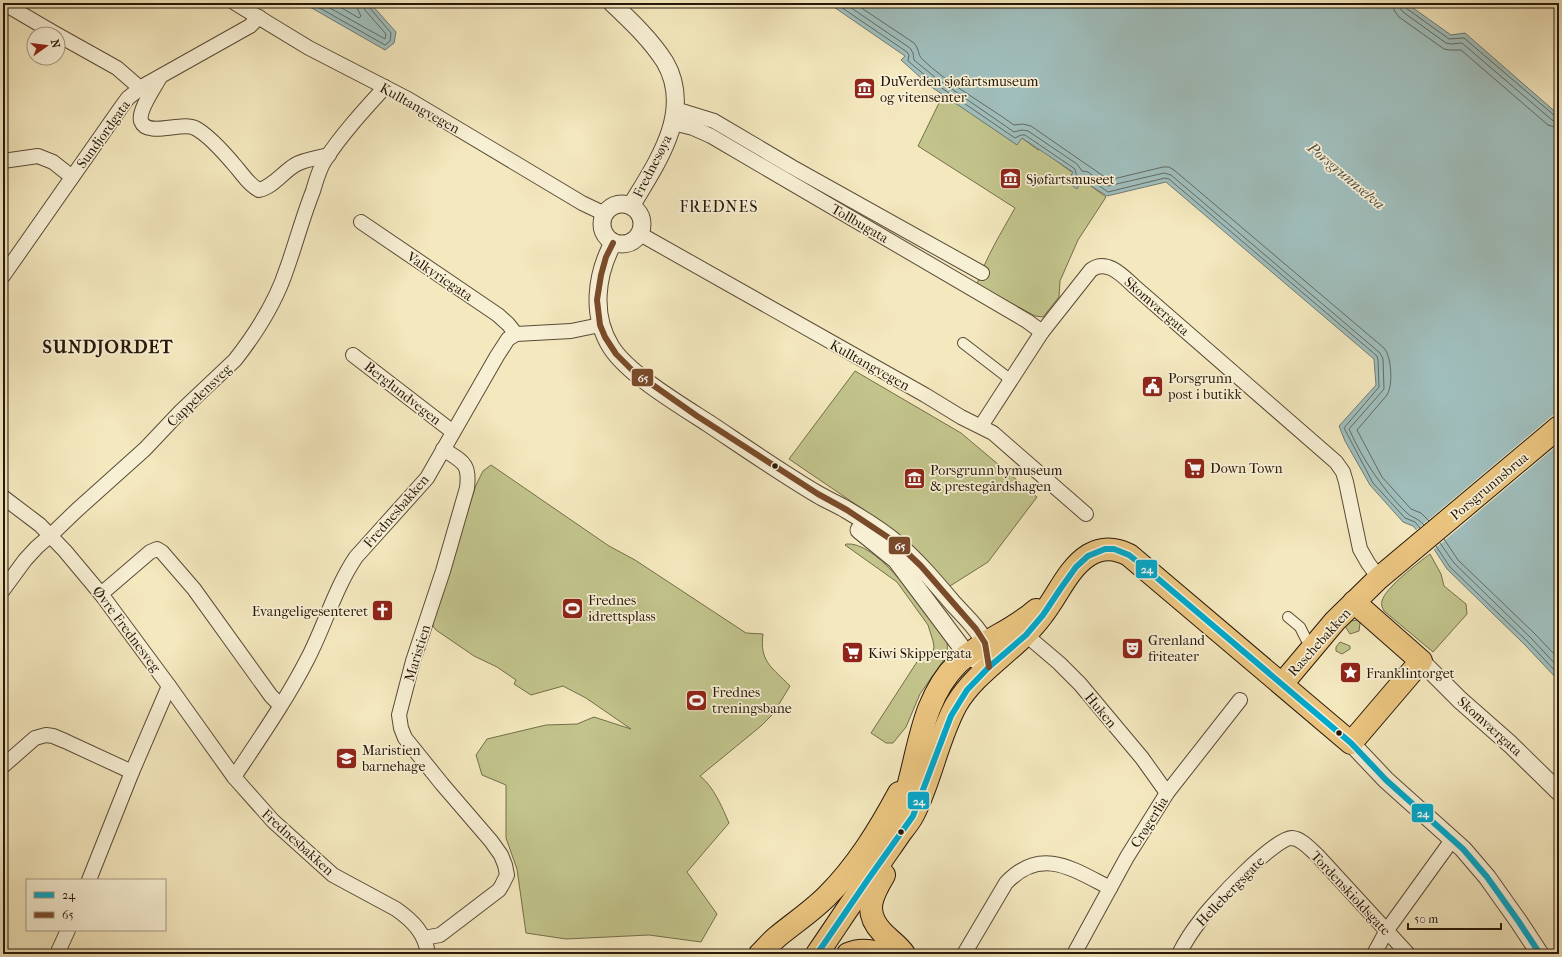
<svg xmlns="http://www.w3.org/2000/svg" width="1562" height="957" font-family="'IM FELL French Canon',serif">
<style>
.green{fill:#c2c48c;stroke:#746e4a}
.water{fill:#a0bebc;stroke:#6f7b74}
.pier{fill:#f4e8be}
.lines{fill:none;stroke-linecap:round;stroke-linejoin:round}
.shore{stroke:#636a62;stroke-width:1}
.pedestrian-casing{stroke:#5a4b36;stroke-width:12}
.minor-casing{stroke:#5a4b36;stroke-width:16}
.tertiary-casing{stroke:#5a4b36;stroke-width:19}
.primary-casing{stroke:#261708;stroke-width:24}
.pedestrian{stroke:#f8f0d5;stroke-width:10}
.minor{stroke:#f8f0d5;stroke-width:14}
.tertiary{stroke:#f8f0d5;stroke-width:17}
.primary{stroke:#eac47f;stroke-width:22}
.bus-1-casing{stroke:#f8f0d5;stroke-width:9}
.bus-2-casing{stroke:#f8f0d5;stroke-width:9}
.bus-1{stroke:#00a9ce;stroke-width:6}
.bus-2{stroke:#7a4b2a;stroke-width:6}
.bus-dot{fill:#261708;stroke:#f8f0d5;stroke-width:1.5}
.labels{text-anchor:middle;stroke-width:3.5;stroke-linejoin:round;paint-order:stroke}
.poi-label{font-size:14px;fill:#261708;stroke:#f8f0d5;text-anchor:start}
.street-label{font-size:14px;fill:#261708;stroke:#f8f0d5}
.water-label{font-size:15px;font-style:italic;fill:#515147;stroke:#f8f0d5}
.quarter-label{font-size:16px;letter-spacing:1px;fill:#261708;stroke:#f8f0d5}
.district-label{font-size:18px;font-weight:bold;letter-spacing:1px;fill:#261708;stroke:#f8f0d5}
.line-badge{stroke:#f8f0d5;stroke-width:1.5}
.badge-label{font-size:11px;text-anchor:middle;font-weight:bold;fill:#fff}
</style>
<rect width="100%" height="100%" fill="#f4e8be"/>
<filter id="stains"><feTurbulence type="fractalNoise" baseFrequency=".005" numOctaves="4"/><feColorMatrix values="0 0 0 0 .2 0 0 0 0 .09 0 0 0 0 .02 0 0 0 .5 -.17"/></filter>
<radialGradient id="worn" r=".72"><stop offset=".6" stop-color="#630" stop-opacity="0"/><stop offset="1" stop-color="#630" stop-opacity=".3"/></radialGradient>
<g class="green">
<path d="M946,96L1016,144L1022,138L1038,150L1040,149L1106,197L1078,240L1060,281L1059,297L1043,317L1035,316L977,284C986,257 1001,233 1015,208L918,146L939,103Z"/>
<polygon points="855,371 961,433 1037,497 988,562 950,586 932,567 883,523 789,459"/>
<path d="M491,465L609,546L635,560L746,633L763,634C759,662 773,668 790,686L773,714L761,726L700,776C714,787 722,807 729,823L687,872L717,914L701,942L649,935L566,939L526,933L517,869L506,838V785L482,775L476,755L487,739L546,725L577,724L594,717L631,729L586,698L563,686L531,695L514,684L516,680L497,667L474,656L436,630L433,626V621L476,485L483,471Z"/>
<path d="M846,544C875,541 913,596 929,617C934,624 944,634 947,642C948,648 947,653 945,658L920,694L906,727L893,743H886L871,733L924,651L932,656L934,647L933,641L928,625L897,582L845,545Z"/>
<path d="M1430,554L1441,574L1444,586L1466,604L1467,614L1433,652L1384,611C1382,607 1381,605 1382,601C1385,588 1418,563 1430,554Z"/>
<polygon points="1359,620 1360,623 1359,631 1350,634 1345,626 1350,621"/>
<polygon points="1340,642 1350,646 1350,649 1342,654 1336,651 1336,647"/>
</g>
<g class="water">
<polygon points="303,3 370,3 396,32 394,43 385,50"/>
<polygon points="828,3 1406,3 1451,35 1465,33 1559,115 1559,681 1525,645 1447,569 1434,549 1413,526 1403,522 1370,485 1345,441 1339,426 1376,385 1374,359 1166,182 1107,196 1082,180 1077,189 1067,182 1073,172 1022,138 1017,145 930,86 901,60 905,56"/>
</g>
<polygon class="pier" points="1559,410 1559,444 1432,551 1415,531"/>
<g class="lines">
<g class="shore">
<polyline points="311,3 385,45 390,41 391,33 369,7 368,3"/>
<polyline points="321,3 385,39 386,34 365,10 363,3"/>
<polyline points="333,3 359,18 361,16 358,10 357,3"/>
<polyline points="835,3 907,52 909,55 908,61 933,82 1015,138 1021,135 1025,135 1075,169 1077,178 1085,176 1108,192 1165,178 1169,179 1377,356 1378,360 1379,387 1344,428 1373,483 1405,518 1415,522 1420,528"/>
<path d="M844,3L910,48L913,53L914,60L936,78L1014,132L1022,130L1028,131L1077,164L1082,171L1088,172L1108,186L1164,173L1171,175L1380,353L1383,359L1384,389L1349,429C1363,460 1382,489 1407,513C1412,518 1417,517 1424,525"/>
<path d="M854,3L914,43C919,48 918,55 922,59C948,84 985,104 1014,125L1023,124L1031,126L1109,180L1163,167H1169L1174,170L1384,348C1392,357 1393,386 1387,395L1357,430L1382,477L1411,509L1421,513L1429,521"/>
<polyline points="1393,3 1394,10 1399,17 1444,49 1450,50 1461,50 1548,125 1559,128"/>
<polyline points="1399,3 1400,8 1403,12 1446,43 1451,44 1462,43 1552,120 1559,122"/>
<polyline points="1404,3 1406,8 1449,39 1464,38 1555,116 1559,117"/>
<polyline points="1444,539 1458,560 1535,634 1559,659"/>
<polyline points="1440,543 1454,563 1531,638 1559,668"/>
<polyline points="1436,546 1450,567 1528,642 1559,675"/>
</g>
<defs>
<g id="pedestrian">
<polyline points="963,343 1011,380"/>
<polyline points="1288,617 1300,627 1306,639"/>
</g>
<g id="minor">
<polyline points="3,3 56,34"/>
<polyline points="235,3 309,48 408,99 582,203 605,214"/>
<polyline points="58,35 117,68 140,88"/>
<path d="M160,77C155,87 138,110 141,121C147,138 182,121 195,128C209,135 227,156 237,168C244,176 249,185 259,190C273,187 283,172 295,165C305,159 318,158 329,155"/>
<polyline points="675,109 714,121 792,167 982,273"/>
<polyline points="673,123 693,128 711,136 1027,321 1042,332"/>
<polyline points="3,161 38,156 53,162 72,177"/>
<polyline points="361,222 498,315 508,324 516,334"/>
<polyline points="640,234 925,395 961,417 993,433 1086,514"/>
<polyline points="3,276 122,106 128,98 143,86 250,26 259,17"/>
<polyline points="353,355 453,432"/>
<path d="M981,426L1042,332L1091,270C1107,258 1123,276 1135,287L1336,462L1343,472L1346,482L1360,549L1368,563L1379,578"/>
<path d="M3,497L40,525L65,551L101,594L169,686L234,777L273,821L333,875L396,909C413,921 425,933 428,954"/>
<path d="M3,590L25,560L37,547L51,535L77,510L145,449L181,411L235,360C257,332 276,302 287,268C296,243 303,216 313,191C316,181 319,169 325,160C342,134 364,110 385,87"/>
<polyline points="101,594 150,552 157,549 162,552 194,589 271,696 280,705"/>
<polyline points="1026,635 1059,663 1080,684 1142,758 1167,793"/>
<polyline points="3,766 35,738 46,735 53,736 65,741 132,772"/>
<path d="M234,777C260,738 287,699 308,658C325,625 335,588 356,557L427,478L497,356L508,339L516,334L571,331L600,325"/>
<polyline points="89,880 132,772 169,686"/>
<path d="M424,938L440,935L499,890L502,885L507,875L505,865L501,855L491,841L442,784L405,738L401,728L399,715L413,661L443,571L467,488C470,463 463,462 443,449"/>
<polyline points="57,954 68,930"/>
<path d="M964,954L1006,883C1041,846 1073,869 1110,888"/>
<polyline points="1074,954 1127,857 1167,793 1240,700"/>
<path d="M1179,954C1185,942 1192,931 1200,921C1211,905 1275,837 1292,838C1302,839 1310,849 1317,855L1408,954"/>
<polyline points="1374,954 1387,930 1452,840"/>
</g>
<g id="tertiary">
<path d="M612,3C631,21 651,40 665,62C694,112 656,164 631,206"/>
<circle cx="622" cy="224" r="20"/>
<path d="M613,243C596,275 591,315 611,347C628,374 680,405 708,423C744,447 780,472 817,494C827,500 837,504 847,510C864,520 882,531 897,544C917,561 934,581 951,601C961,613 980,629 985,644C986,647 986,652 987,656"/>
<polyline points="859,530 896,560 968,656 978,661"/>
<polyline points="1421,661 1460,700 1510,744 1559,792"/>
<polyline points="1351,743 1386,780 1463,849 1487,877 1519,922 1540,954"/>
</g>
<g id="primary">
<polyline points="1282,684 1335,621 1379,578 1559,427"/>
<path d="M899,815C919,765 917,703 958,663C981,641 1013,631 1036,610"/>
<path d="M884,875C872,895 863,912 882,932C889,940 898,945 904,954"/>
<path d="M760,954C766,948 771,942 777,937C794,923 812,911 827,896C857,866 879,830 899,793"/>
<path d="M817,954C837,925 856,895 877,867C885,855 893,844 901,832C905,827 910,821 913,815C931,780 937,740 956,705C977,669 1018,649 1043,614C1058,595 1068,568 1089,555C1103,547 1115,548 1129,555L1351,743L1421,661L1354,602"/>
<path d="M848,954C859,949 870,950 882,954"/>
</g>
</defs>
<use href="#pedestrian" class="pedestrian-casing"/>
<use href="#minor" class="minor-casing"/>
<use href="#tertiary" class="tertiary-casing"/>
<use href="#primary" class="primary-casing"/>
<use href="#pedestrian" class="pedestrian"/>
<use href="#minor" class="minor"/>
<use href="#tertiary" class="tertiary"/>
<use href="#primary" class="primary"/>
<defs>
<polyline id="bus-1" points="817,954 869,878 913,816 951,716 967,690 989,667 1026,635 1043,615 1061,588 1076,567 1088,556 1105,549 1114,549 1129,555 1143,566 1351,743 1386,780 1463,849 1487,877 1519,922 1540,954"/>
<polyline id="bus-2" points="613,243 606,257 601,275 597,300 600,325 605,337 616,354 633,371 697,416 818,494 847,510 898,544 921,566 976,629 985,643 989,667"/>
</defs>
<use href="#bus-1" class="bus-1-casing"/>
<use href="#bus-2" class="bus-2-casing"/>
<use href="#bus-1" class="bus-1"/>
<use href="#bus-2" class="bus-2"/>
</g>
<defs>
<symbol id="museum-square" viewBox="-11 -11 22 22"><rect x="-9" y="-9" width="18" height="18" rx="4" fill="#8f2418" stroke="#f8f0d5"/><path d="M0-6L6-3V-2H-6V-3ZM-5-1h2V3h-2ZM-1-1h2V3h-2ZM3-1h2V3H3ZM-6 4H6V6H-6Z" fill="#fff"/></symbol>
<symbol id="civic-square" viewBox="-11 -11 22 22"><rect x="-9" y="-9" width="18" height="18" rx="4" fill="#8f2418" stroke="#f8f0d5"/><path d="M-.6-6.5H3V-4.5H.6V-3L4-1V1h2V6H-6V1h2V-1L-.6-3ZM-1.2 2.5V6h2.4V2.5Z" fill="#fff"/></symbol>
<symbol id="supermarket-square" viewBox="-11 -11 22 22"><rect x="-9" y="-9" width="18" height="18" rx="4" fill="#8f2418" stroke="#f8f0d5"/><path d="M-6-5.5h2.5l.6 2H6L4.5 2H-2.5L-4.4-4H-6ZM-1.5 3.2a1.3 1.3 0 1 0 .1 0ZM3 3.2a1.3 1.3 0 1 0 .1 0Z" fill="#fff"/></symbol>
<symbol id="stadium-square" viewBox="-11 -11 22 22"><rect x="-9" y="-9" width="18" height="18" rx="4" fill="#8f2418" stroke="#f8f0d5"/><path d="M0-5a6.5 5 0 1 0 0 10a6.5 5 0 1 0 0-10ZM-3.5-1.8h7v3.6h-7Z" fill="#fff"/></symbol>
<symbol id="church-square" viewBox="-11 -11 22 22"><rect x="-9" y="-9" width="18" height="18" rx="4" fill="#8f2418" stroke="#f8f0d5"/><path d="M-1.2-6h2.4v3.5h3.3v2.4h-3.3V6h-2.4V-.1h-3.3v-2.4h3.3Z" fill="#fff"/></symbol>
<symbol id="theatre-square" viewBox="-11 -11 22 22"><rect x="-9" y="-9" width="18" height="18" rx="4" fill="#8f2418" stroke="#f8f0d5"/><path d="M-5-5.5Q0-4 5-5.5V0Q5 5 0 6Q-5 5-5 0ZM-3.3-2.5H-1v1.5H-3.3ZM1-2.5H3.3v1.5H1ZM-2.8 1Q0 5.5 2.8 1Z" fill="#fff"/></symbol>
<symbol id="sight-square" viewBox="-11 -11 22 22"><rect x="-9" y="-9" width="18" height="18" rx="4" fill="#8f2418" stroke="#f8f0d5"/><path d="M0-6L1.8-2.2L6-1.7L2.9 1.2L3.7 5.4L0 3.3L-3.7 5.4L-2.9 1.2L-6-1.7L-1.8-2.2Z" fill="#fff"/></symbol>
<symbol id="school-square" viewBox="-11 -11 22 22"><rect x="-9" y="-9" width="18" height="18" rx="4" fill="#8f2418" stroke="#f8f0d5"/><path d="M0-5L7-2L0 1L-7-2ZM-4 1L0 2.5L4 1V4Q0 6-4 4Z" fill="#fff"/></symbol>
</defs>
<g fill-rule="evenodd">
<use href="#museum-square" x="852" y="76" width="25" height="25"/>
<use href="#museum-square" x="998" y="166" width="25" height="25"/>
<use href="#civic-square" x="1140" y="374" width="25" height="25"/>
<use href="#supermarket-square" x="1182" y="456" width="25" height="25"/>
<use href="#museum-square" x="902" y="466" width="25" height="25"/>
<use href="#stadium-square" x="560" y="596" width="25" height="25"/>
<use href="#church-square" x="370" y="598" width="25" height="25"/>
<use href="#theatre-square" x="1120" y="636" width="25" height="25"/>
<use href="#supermarket-square" x="840" y="640" width="25" height="25"/>
<use href="#sight-square" x="1338" y="660" width="25" height="25"/>
<use href="#stadium-square" x="684" y="688" width="25" height="25"/>
<use href="#school-square" x="334" y="746" width="25" height="25"/>
</g>
<g class="bus-dot">
<circle cx="775" cy="466" r="3.5"/>
<circle cx="1339" cy="733" r="3.5"/>
<circle cx="901" cy="832" r="3.5"/>
</g>
<g class="labels">
<g class="poi-label">
<text x="880" y="86">DuVerden sjøfartsmuseum<tspan x="880" dy="16">og vitensenter</tspan></text>
<text x="1026" y="184">Sjøfartsmuseet</text>
<text x="1168" y="383">Porsgrunn<tspan x="1168" dy="16">post i butikk</tspan></text>
<text x="1210" y="473">Down Town</text>
<text x="930" y="475">Porsgrunn bymuseum<tspan x="930" dy="16">&amp; prestegårdshagen</tspan></text>
<text x="588" y="605">Frednes<tspan x="588" dy="16">idrettsplass</tspan></text>
<text x="368" y="616" text-anchor="end">Evangeligesenteret</text>
<text x="1148" y="645">Grenland<tspan x="1148" dy="16">friteater</tspan></text>
<text x="868" y="658">Kiwi Skippergata</text>
<text x="1366" y="678">Franklintorget</text>
<text x="712" y="697">Frednes<tspan x="712" dy="16">treningsbane</tspan></text>
<text x="362" y="755">Maristien<tspan x="362" dy="16">barnehage</tspan></text>
</g>
<g class="street-label">
<text transform="translate(420 108) rotate(29)" y="5">Kulltangvegen</text>
<text transform="translate(103 134) rotate(-54)" y="5">Sundjordgata</text>
<text transform="translate(652 166) rotate(-63)" y="5">Frednesøya</text>
<text transform="translate(860 223) rotate(30)" y="5">Tollbugata</text>
<text transform="translate(440 276) rotate(34)" y="5">Valkyriegata</text>
<text transform="translate(1157 306) rotate(41)" y="5">Skomværgata</text>
<text transform="translate(870 365) rotate(29)" y="5">Kulltangvegen</text>
<text transform="translate(403 393) rotate(38)" y="5">Berglundvegen</text>
<text transform="translate(199 395) rotate(-44)" y="5">Cappelensveg</text>
<text transform="translate(1489 486) rotate(-40)" y="5">Porsgrunnsbrua</text>
<text transform="translate(396 511) rotate(-49)" y="5">Frednesbakken</text>
<text transform="translate(127 629) rotate(53)" y="5">Øvre Frednesveg</text>
<text transform="translate(1319 642) rotate(-48)" y="5">Raschebakken</text>
<text transform="translate(417 653) rotate(-73)" y="5">Maristien</text>
<text transform="translate(1101 710) rotate(50)" y="5">Huken</text>
<text transform="translate(1490 726) rotate(42)" y="5">Skomværgata</text>
<text transform="translate(1149 822) rotate(-58)" y="5">Crøgerlia</text>
<text transform="translate(298 842) rotate(42)" y="5">Frednesbakken</text>
<text transform="translate(1230 891) rotate(-46)" y="5">Hellebergsgate</text>
<text transform="translate(1351 893) rotate(47)" y="5">Tordenskioldsgate</text>
</g>
<g class="water-label">
<text transform="translate(1346 176) rotate(40)" y="5">Porsgrunnselva</text>
</g>
<g class="quarter-label">
<text x="719" y="212">FREDNES</text>
</g>
<g class="district-label">
<text x="108" y="353">SUNDJORDET</text>
</g>
</g>
<g class="line-badge">
<rect x="631" y="368" width="23" height="19" rx="4" fill="#7a4b2a"/>
<rect x="888" y="536" width="23" height="19" rx="4" fill="#7a4b2a"/>
<rect x="1135" y="559" width="23" height="20" rx="4" fill="#00a9ce"/>
<rect x="907" y="791" width="23" height="19" rx="4" fill="#00a9ce"/>
<rect x="1411" y="803" width="23" height="20" rx="4" fill="#00a9ce"/>
</g>
<g class="badge-label">
<text x="643" y="382">65</text>
<text x="900" y="550">65</text>
<text x="1147" y="573">24</text>
<text x="919" y="805">24</text>
<text x="1423" y="817">24</text>
</g>
<rect width="1562" height="957" fill="none" stroke="#f4e8be" stroke-width="16"/>
<rect x="4" y="4" width="1554" height="949" fill="none" stroke="#261708" stroke-width="2"/>
<rect x="8" y="8" width="1546" height="941" fill="none" stroke="#261708"/>
<rect x="26" y="879" width="140" height="52" fill="#f8f0d5" stroke="#a49983"/>
<rect x="34" y="892" width="20" height="6" fill="#00a9ce" stroke="#a49983"/>
<text x="62" y="899" font-size="12" fill="#261708">24</text>
<rect x="34" y="912" width="20" height="6" fill="#7a4b2a" stroke="#a49983"/>
<text x="62" y="919" font-size="12" fill="#261708">65</text>
<g transform="translate(46 46) rotate(76)"><circle r="19" fill="#f8f0d5" stroke="#a49983"/>
<path d="M0-3L7 15L0 10L-7 15Z" fill="#8f2418"/>
<text y="-6" font-size="11" font-weight="bold" text-anchor="middle" fill="#261708">N</text>
</g>
<path d="M1408 923v6h93v-6" fill="none" stroke="#261708" stroke-width="2"/>
<text x="1414" y="923" font-size="12" fill="#261708" stroke="#f8f0d5" stroke-width="3" paint-order="stroke">50 m</text>
<rect width="100%" height="100%" filter="url(#stains)"/>
<rect width="100%" height="100%" fill="url(#worn)"/>
</svg>
